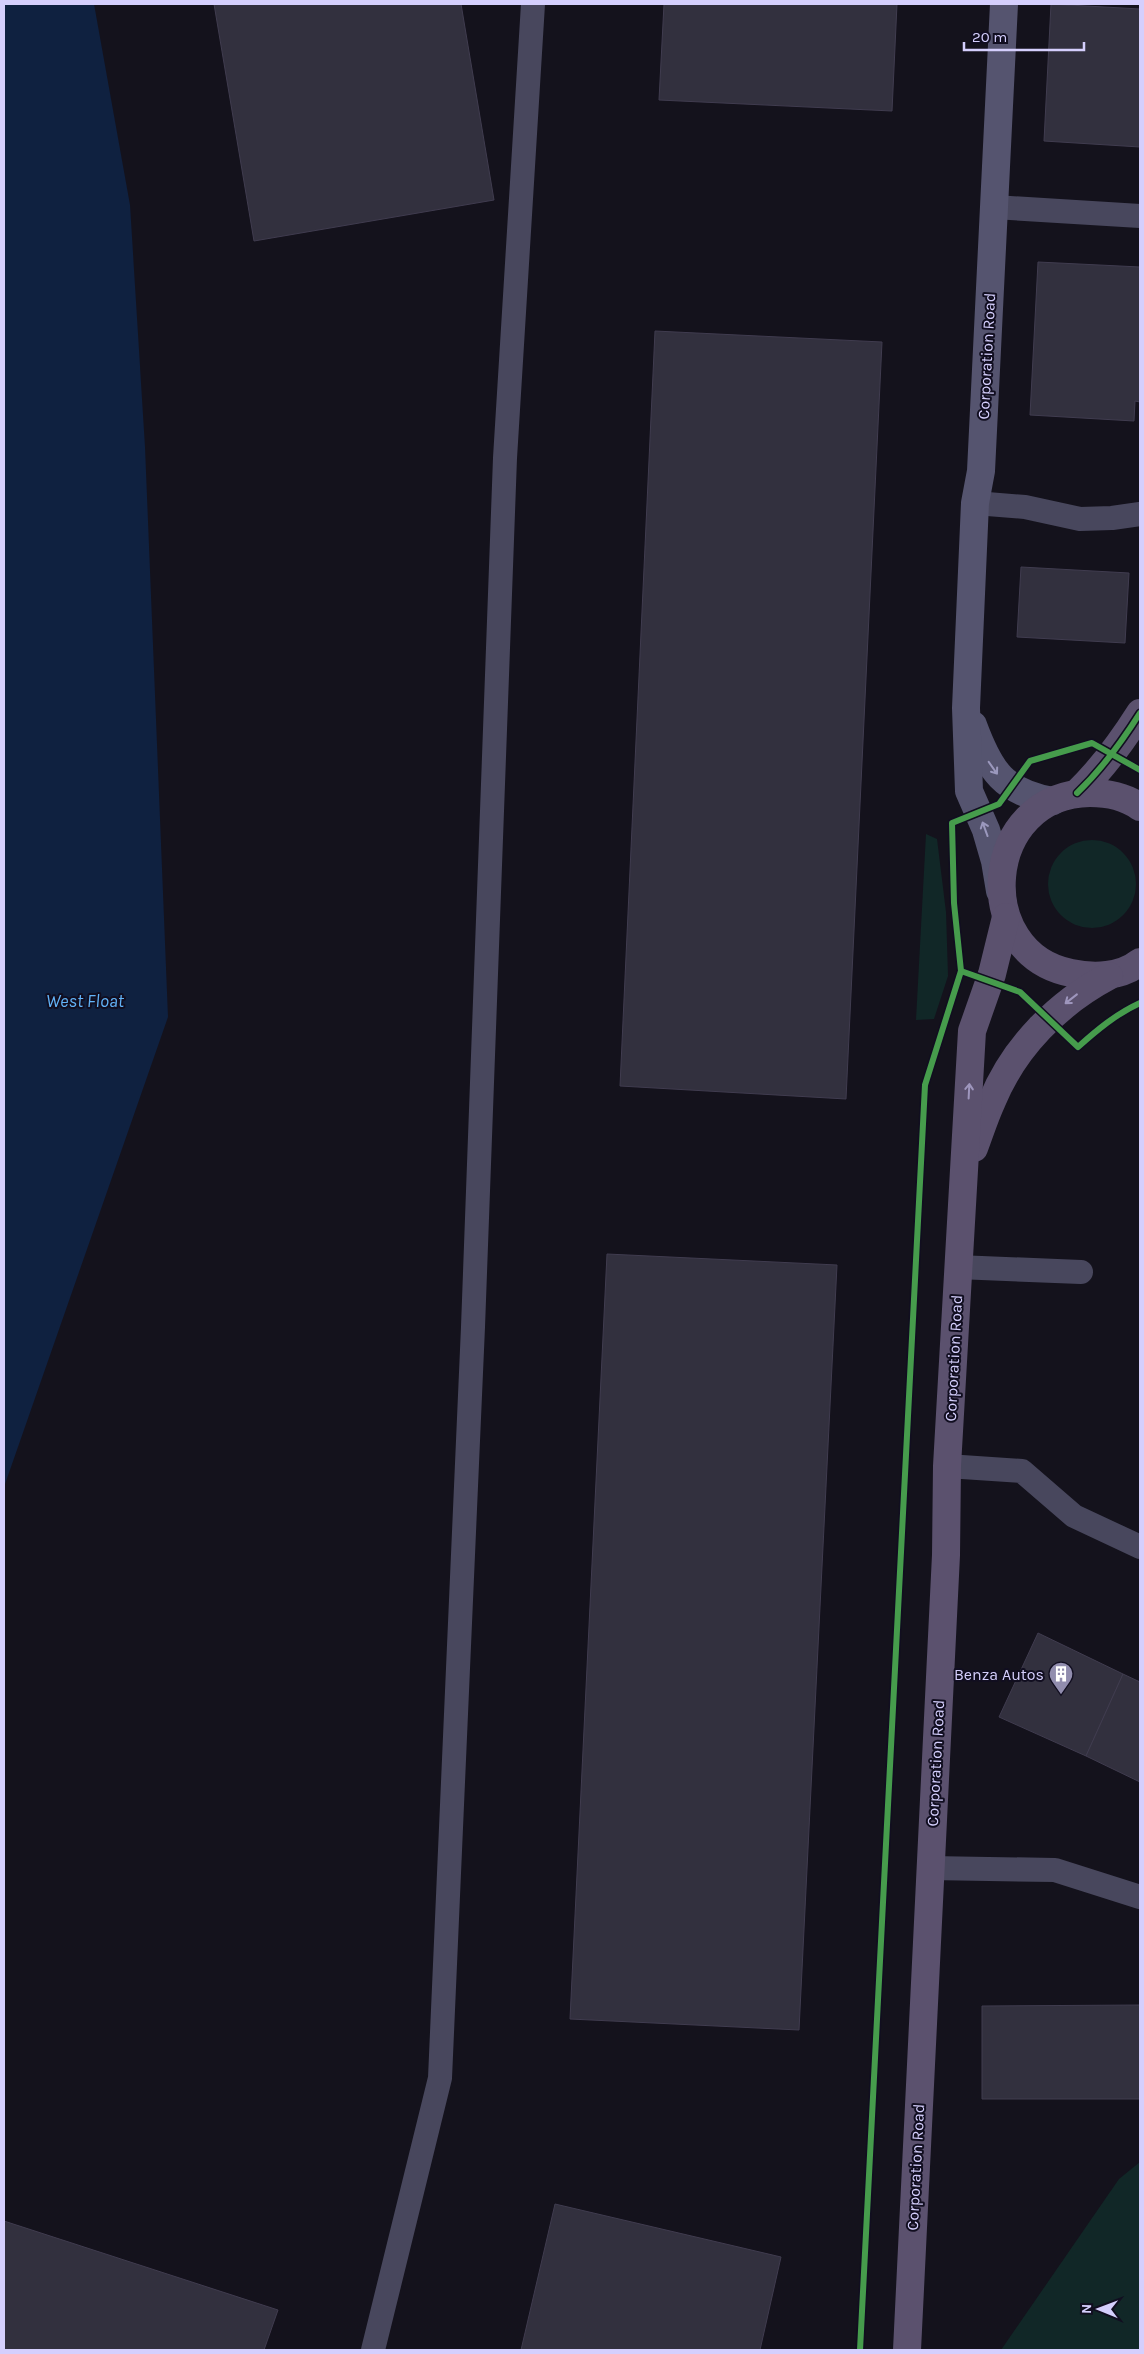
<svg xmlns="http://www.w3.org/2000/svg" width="1144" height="2354" font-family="Karla,sans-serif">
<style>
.green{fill:#112727}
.water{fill:#0f2140}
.building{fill:#32303e;stroke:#403c4f}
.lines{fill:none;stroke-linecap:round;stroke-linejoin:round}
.service{stroke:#48475d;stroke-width:24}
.secondary{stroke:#55546f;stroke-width:28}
.primary{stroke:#5b516e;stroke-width:28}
.cycleway-casing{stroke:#110e20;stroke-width:9}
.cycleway{stroke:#469c4c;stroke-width:6}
.oneway{stroke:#9b98bd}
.oneway2{stroke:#9e96bd}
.labels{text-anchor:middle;stroke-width:4;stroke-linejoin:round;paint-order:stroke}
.street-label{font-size:16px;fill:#d5cffd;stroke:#110e20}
.poi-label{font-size:16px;fill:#d5cffd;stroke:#110e20;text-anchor:end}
.water-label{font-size:18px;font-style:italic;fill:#62b3f8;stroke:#110e20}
</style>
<rect width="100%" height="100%" fill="#14121c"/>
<g class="green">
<polygon points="926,834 937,839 946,912 948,976 934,1019 916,1020"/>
<circle cx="1092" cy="884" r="44"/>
<polygon points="1140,2162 1140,2350 1001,2350 1119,2179"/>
</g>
<polygon class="water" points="4,4 94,4 130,205 145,447 168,1017 4,1487"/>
<g class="building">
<polygon points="214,4 461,4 494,200 254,241"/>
<polygon points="664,4 897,4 892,111 659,100"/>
<polygon points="1051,4 1140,9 1140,147 1044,141"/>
<polygon points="1038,262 1140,267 1140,402 1135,401 1134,421 1030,415"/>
<polygon points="655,331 882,342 846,1099 620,1086"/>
<polygon points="1021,567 1129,573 1125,643 1017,637"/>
<polygon points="607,1254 837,1265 799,2030 570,2019"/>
<polygon points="1038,1633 1123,1674 1086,1756 999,1717"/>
<polygon points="1123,1674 1140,1682 1140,1782 1086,1756"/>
<polygon points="1140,2005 1140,2099 982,2099 982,2006"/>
<polygon points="555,2204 781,2257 760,2350 521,2350"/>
<polygon points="4,2221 278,2310 264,2350 4,2350"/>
</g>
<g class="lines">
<g class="service">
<polyline points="994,207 1140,216"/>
<polyline points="975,503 1025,507 1080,519 1112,518 1140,514"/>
<polyline points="957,1267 1081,1272"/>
<polyline points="947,1466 1022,1471 1074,1516 1140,1547"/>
<polyline points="930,1868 1055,1870 1140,1897"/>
<polyline points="373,2350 440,2078 473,1327 505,458 533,4"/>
</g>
<g class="secondary">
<path d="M973,725C990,771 1003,792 1053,801"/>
<polyline points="1000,891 995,861 986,830 969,791 966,708 975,503 981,471 1004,4"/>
</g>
<g class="primary">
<path d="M1077,793C1102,769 1121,743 1140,713"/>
<path d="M1140,807C1126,797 1108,793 1090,793C982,794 970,953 1071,973C1094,978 1121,977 1140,962"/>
<path d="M974,1148C980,1132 985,1116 992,1101C1014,1047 1058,1003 1109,976"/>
<polyline points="907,2350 946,1555 947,1466 972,1031 992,974 1006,917"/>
</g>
<defs>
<g id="cycleway">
<path d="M1077,793C1102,769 1121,743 1140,713"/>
<path d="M961,971L1020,992L1078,1047C1097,1030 1116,1014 1140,1003"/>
<polyline points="860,2350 925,1085 961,971 954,903 952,823 999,804 1030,761 1092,743 1140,770"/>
</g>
</defs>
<use href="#cycleway" class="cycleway-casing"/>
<use href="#cycleway" class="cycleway"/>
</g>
<defs><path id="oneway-shaft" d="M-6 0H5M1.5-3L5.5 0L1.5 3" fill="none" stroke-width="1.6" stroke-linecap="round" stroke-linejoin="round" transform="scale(1.25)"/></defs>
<g class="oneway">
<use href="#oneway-shaft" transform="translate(993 768) rotate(55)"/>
<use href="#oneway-shaft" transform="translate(985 829) rotate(-110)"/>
</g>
<g class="oneway2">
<use href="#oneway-shaft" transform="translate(1071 999) rotate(142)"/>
<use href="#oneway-shaft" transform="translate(969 1091) rotate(-87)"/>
</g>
<defs>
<symbol id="building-pin" viewBox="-11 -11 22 30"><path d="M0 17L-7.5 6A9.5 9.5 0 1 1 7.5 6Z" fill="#918dae" stroke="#110e20"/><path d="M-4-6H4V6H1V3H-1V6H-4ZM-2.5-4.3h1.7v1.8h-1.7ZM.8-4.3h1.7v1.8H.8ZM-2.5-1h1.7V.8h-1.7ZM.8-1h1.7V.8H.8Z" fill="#fff"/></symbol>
</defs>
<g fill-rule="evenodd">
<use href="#building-pin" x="1047" y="1660" width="28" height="38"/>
</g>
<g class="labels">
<g class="street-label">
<text transform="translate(986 356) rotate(-87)" y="6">Corporation Road</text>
<text transform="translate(953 1358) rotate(-87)" y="6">Corporation Road</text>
<text transform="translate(935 1763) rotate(-87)" y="6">Corporation Road</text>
<text transform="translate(915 2167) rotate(-87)" y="6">Corporation Road</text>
</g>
<g class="poi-label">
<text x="1044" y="1680">Benza Autos</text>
</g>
<g class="water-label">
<text x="85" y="1007">West Float</text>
</g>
</g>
<rect width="1144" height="2354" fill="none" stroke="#d5cffd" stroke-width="10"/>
<g transform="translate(1099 2309) rotate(271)" stroke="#110e20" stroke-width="4" paint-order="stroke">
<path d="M0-4L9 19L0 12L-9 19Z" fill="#d5cffd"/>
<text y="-8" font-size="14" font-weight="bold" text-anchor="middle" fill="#d5cffd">N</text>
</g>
<path d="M964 42v8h120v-8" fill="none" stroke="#d5cffd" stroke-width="2.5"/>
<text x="972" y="42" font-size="15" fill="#d5cffd" stroke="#110e20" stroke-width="4" paint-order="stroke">20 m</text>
</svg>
